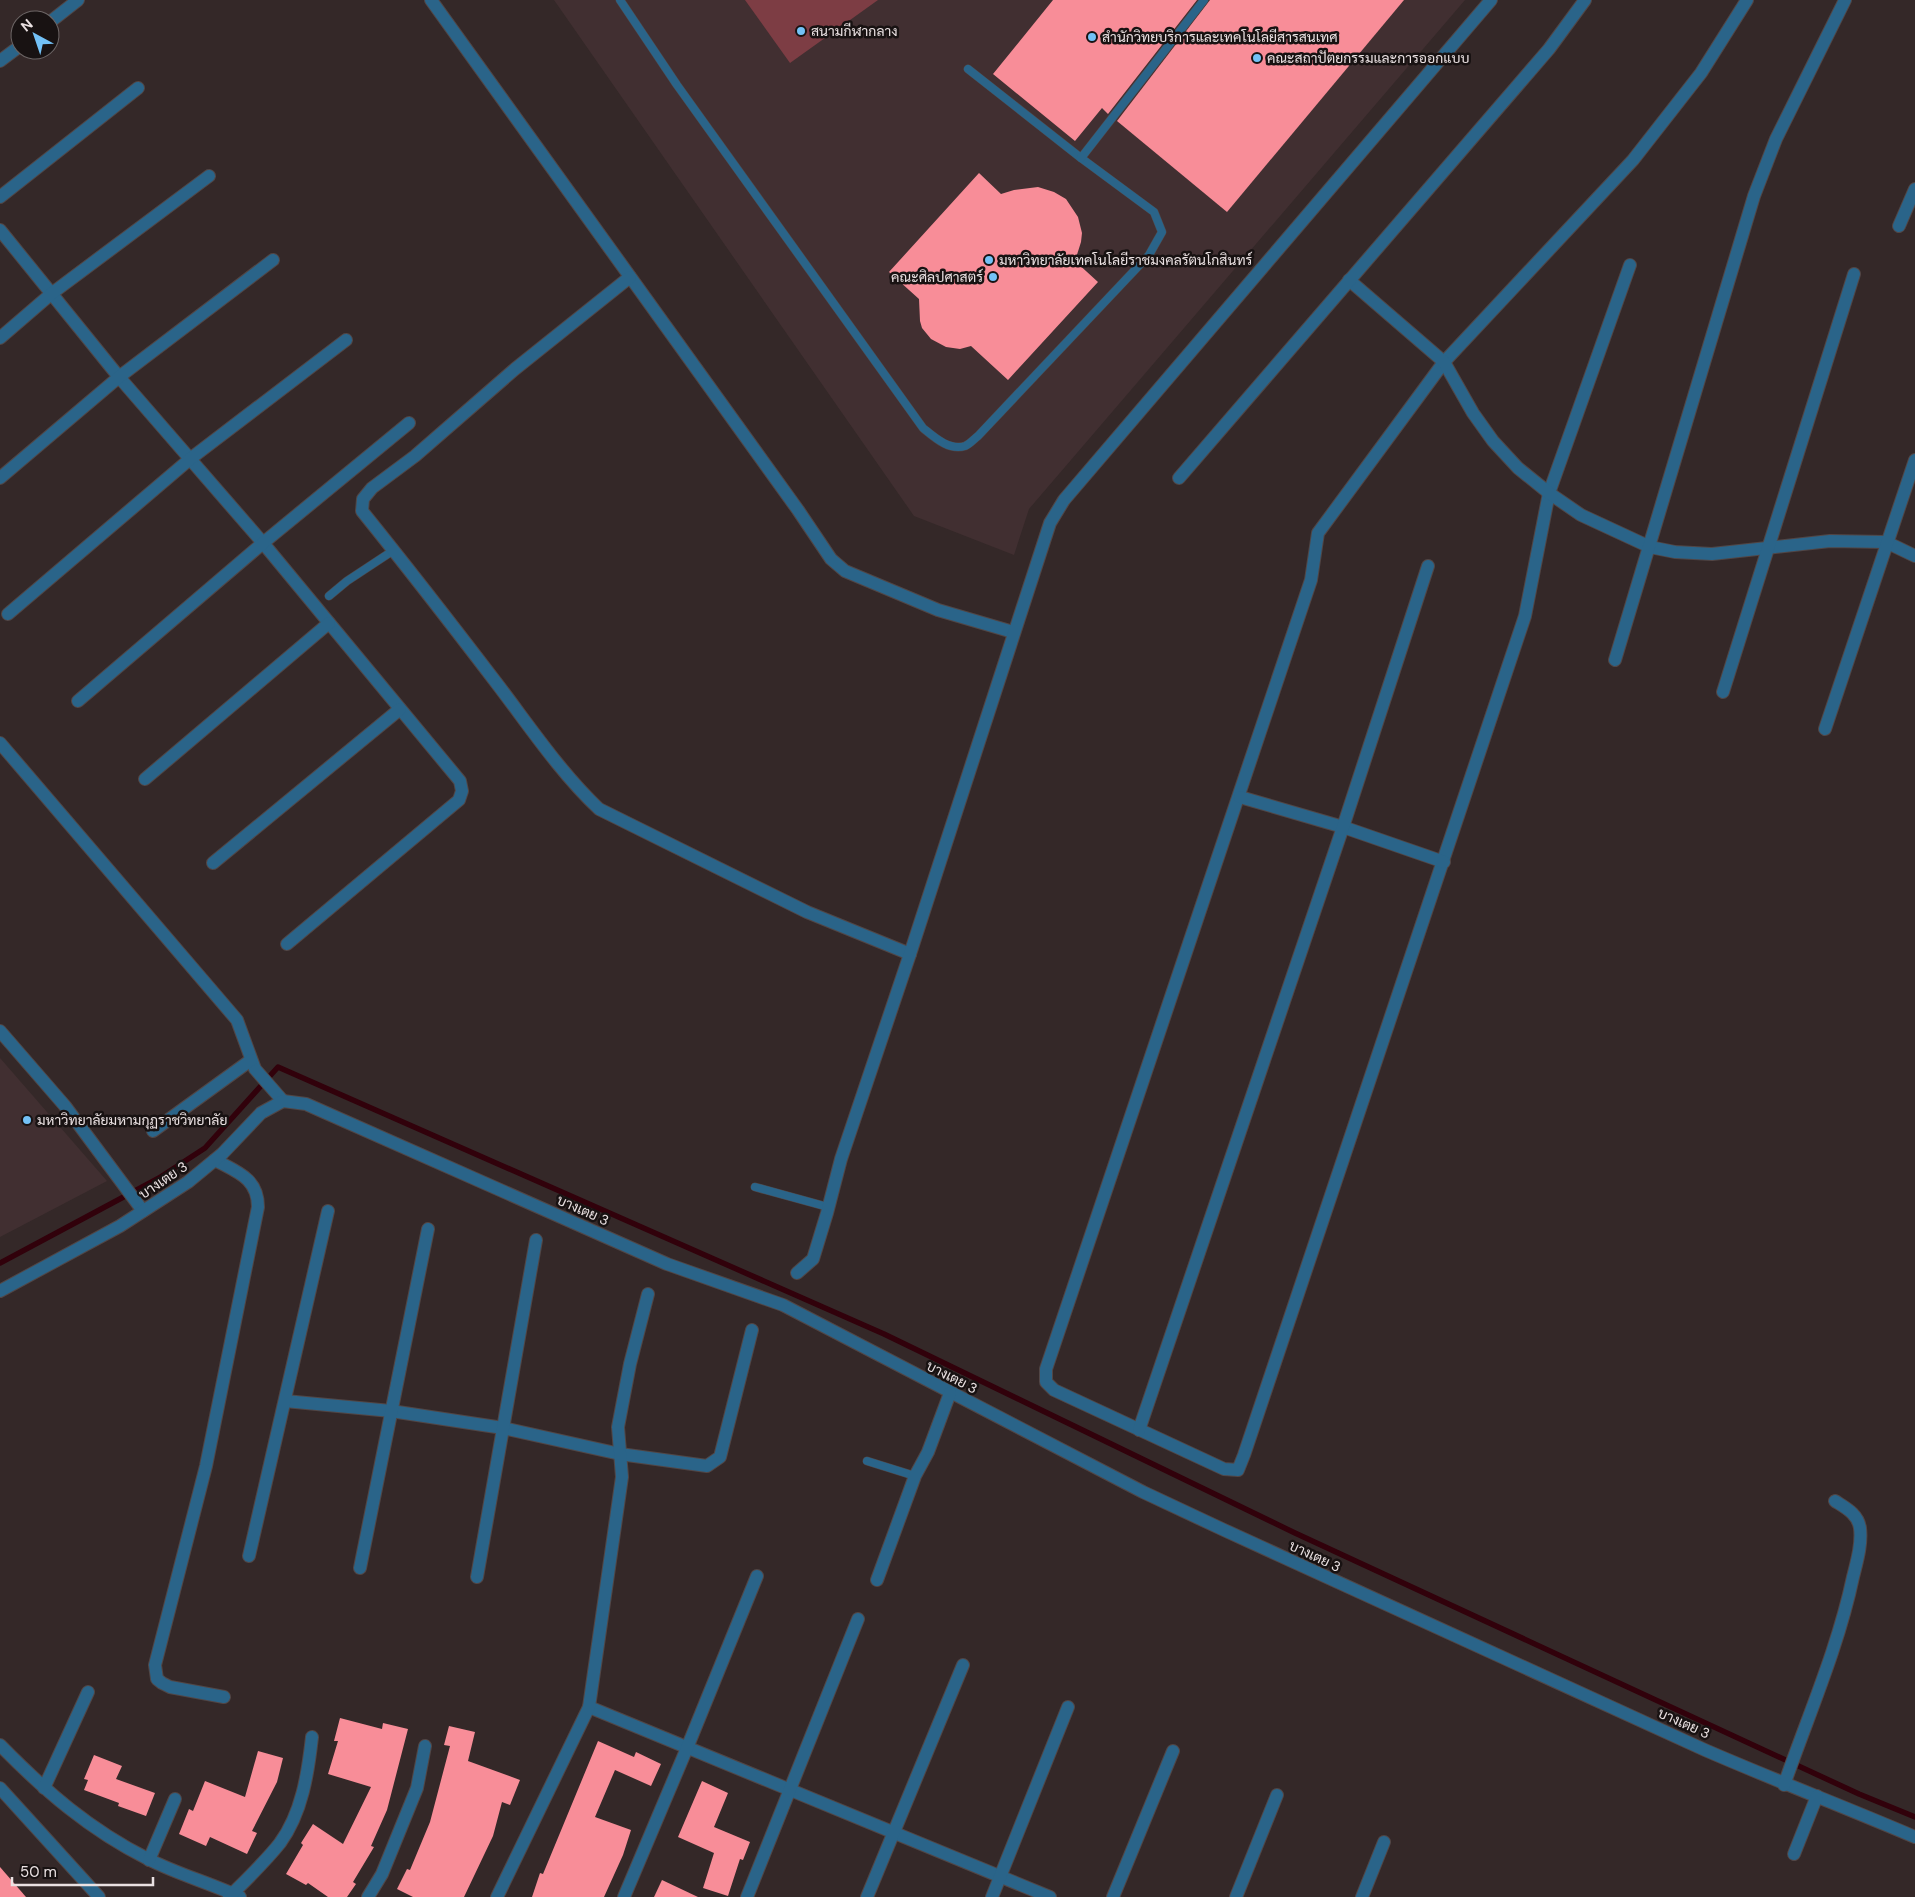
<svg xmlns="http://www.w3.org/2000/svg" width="1915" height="1897" font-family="'DM Sans',Sarabun,sans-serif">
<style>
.built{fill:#412f31}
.green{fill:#7d3d44}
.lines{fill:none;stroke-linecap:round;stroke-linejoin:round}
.stream{stroke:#31010b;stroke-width:5.5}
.building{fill:#f88d98}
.lane-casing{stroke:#514646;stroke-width:9}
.street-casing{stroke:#514646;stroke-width:14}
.lane{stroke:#2a6489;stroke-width:8}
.street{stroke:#2a6489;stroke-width:12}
.poi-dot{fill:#73c1f6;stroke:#181212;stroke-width:2}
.labels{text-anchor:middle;stroke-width:5;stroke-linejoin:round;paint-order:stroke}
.poi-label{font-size:14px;fill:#eae1e2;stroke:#181212;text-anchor:start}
.street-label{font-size:14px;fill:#eae1e2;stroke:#181212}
</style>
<rect width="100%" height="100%" fill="#342828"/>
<g class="built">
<polygon points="554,0 1465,0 1029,509 1014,555 914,516"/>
<polygon points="0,1058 107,1181 0,1237"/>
</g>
<polygon class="green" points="745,0 878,0 790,63"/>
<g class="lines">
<polyline class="stream" points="0,1263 159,1178 205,1148 278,1067 884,1334 1295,1533 1859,1794 1915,1817"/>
</g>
<g class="building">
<polygon points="1053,0 1197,0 1108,114 1102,108 1075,141 993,74"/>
<polygon points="1210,0 1404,0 1227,212 1117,121"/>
<polygon points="979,173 1001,194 1014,190 1038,187 1054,192 1066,199 1078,217 1082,233 1081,242 1075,261 1098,282 1008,380 971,346 960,349 946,347 931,339 922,328 920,321 919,299 889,272"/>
<polygon points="340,1718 382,1729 383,1723 408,1729 387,1810 371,1846 374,1847 353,1882 356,1884 347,1897 328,1897 308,1883 306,1885 286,1874 303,1845 301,1843 313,1824 343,1844 371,1787 328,1774 338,1741 334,1741"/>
<polygon points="449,1726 475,1732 468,1761 520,1780 510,1805 502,1802 493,1836 464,1897 413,1897 397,1889 407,1869 410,1870 430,1822 450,1746 444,1745"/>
<polygon points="598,1741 634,1757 636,1752 661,1764 651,1786 615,1770 595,1817 631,1830 623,1855 604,1897 532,1897 540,1873 543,1874"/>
<polygon points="258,1751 283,1758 277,1782 252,1831 257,1833 247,1854 210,1837 206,1846 179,1834 189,1809 193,1811 205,1781 245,1797"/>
<polygon points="94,1755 122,1766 116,1779 155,1793 146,1816 118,1806 119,1803 84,1790 88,1780 84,1779"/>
<polygon points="702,1781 728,1793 714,1827 750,1842 743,1860 740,1859 728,1896 703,1888 714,1853 678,1837"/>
<polygon points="0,1867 26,1897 0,1897"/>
<polygon points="662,1880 698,1897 654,1897"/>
</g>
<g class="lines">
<defs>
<g id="lane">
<path d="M620,0L677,85L923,428C934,437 949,451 965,446C970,444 974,439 978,436L1149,255L1162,232L1154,212L1081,158L968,69"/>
<polyline points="1081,158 1204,0"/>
<polyline points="329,596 347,581 394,550"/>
<polyline points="755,1187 828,1207"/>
<polyline points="867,1461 915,1476"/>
</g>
<g id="street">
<polyline points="431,0 798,510 831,559 845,571 938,610 1013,632"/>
<polyline points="50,22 78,0"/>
<polyline points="0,61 20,46"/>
<polyline points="0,197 138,88"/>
<polyline points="1899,226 1915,189"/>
<polyline points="0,230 119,377 263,543 460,781 462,791 459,800 287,944"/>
<polyline points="1630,265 1549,493 1525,616 1244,1455 1238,1470 1224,1469 1054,1390 1046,1382 1046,1369 1311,580 1318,533 1444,362 1633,160 1701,73 1747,0"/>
<path d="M630,277L515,369L415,456L372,488L363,499L362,511C408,568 453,626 498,685C530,727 560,772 599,809L807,912L910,954"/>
<polyline points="1349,280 1444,362 1473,413 1493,441 1518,468 1549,493 1581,515 1650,547 1675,552 1712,554 1830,541 1886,542 1915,556"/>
<polyline points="0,338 51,294 209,176"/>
<polyline points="0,478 119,377 273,260"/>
<polyline points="1179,478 1549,49 1585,0"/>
<polyline points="8,614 190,459 346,340"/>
<polyline points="1615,660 1754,196 1776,139 1845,0"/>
<polyline points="1723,692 1854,274"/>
<polyline points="78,701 263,543 409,423"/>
<polyline points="1825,729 1915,460"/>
<polyline points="0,743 237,1020 255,1069 283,1101"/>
<polyline points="145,779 329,623"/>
<polyline points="1240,797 1343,827 1444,862"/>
<polyline points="213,863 400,709"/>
<polyline points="0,1031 65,1106 143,1211"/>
<polyline points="153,1131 251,1060"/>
<path d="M215,1160C237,1172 258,1178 258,1207L206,1466L155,1665L157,1679L162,1683L170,1687L224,1697"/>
<polyline points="797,1273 813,1259 827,1213 841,1159 910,954 1050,523 1064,500 1491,0"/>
<path d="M0,1291L120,1226L188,1182L222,1154L261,1113L283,1101L306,1104L667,1264L783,1305L1143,1492L1224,1530L1705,1750C1774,1780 1845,1807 1915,1837"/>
<polyline points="285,1401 391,1411 503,1428 620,1454 707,1466 720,1457 752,1330"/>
<polyline points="1139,1430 1343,827 1428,566"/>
<polyline points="249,1556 328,1211"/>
<polyline points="360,1568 428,1229"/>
<polyline points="477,1577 536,1240"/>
<polyline points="877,1580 915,1476 928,1452 950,1393"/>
<polyline points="589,1707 1050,1897"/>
<path d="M0,1745C45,1791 90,1830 148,1859C177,1874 210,1883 240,1897"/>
<path d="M1784,1785C1808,1716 1838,1648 1853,1577C1857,1561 1862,1544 1860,1528C1858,1514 1846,1508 1835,1501"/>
<polyline points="0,1788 99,1897"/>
<polyline points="44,1788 88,1692"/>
<polyline points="1794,1854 1817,1796"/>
<polyline points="149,1860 175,1799"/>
<path d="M229,1897C246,1880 265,1862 280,1843C302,1813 308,1773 312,1737"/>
<polyline points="368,1897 382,1874 417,1788 425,1746"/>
<polyline points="497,1897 589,1707 622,1477 618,1427 630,1364 648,1294"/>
<polyline points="624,1897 687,1748 757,1576"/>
<polyline points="747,1897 858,1619"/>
<polyline points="867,1897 963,1665"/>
<polyline points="992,1897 1068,1707"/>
<polyline points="1113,1897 1173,1751"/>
<polyline points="1236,1897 1277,1795"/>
<polyline points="1362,1897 1384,1842"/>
</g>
</defs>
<use href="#lane" class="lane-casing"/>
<use href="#street" class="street-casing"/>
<use href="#lane" class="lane"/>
<use href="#street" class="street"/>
</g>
<g class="poi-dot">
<circle cx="801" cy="31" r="5"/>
<circle cx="1092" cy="37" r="5"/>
<circle cx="1257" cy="58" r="5"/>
<circle cx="989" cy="260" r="5"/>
<circle cx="993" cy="277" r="5"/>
<circle cx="27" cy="1120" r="5"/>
</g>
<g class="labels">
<g class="poi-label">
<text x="811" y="36">สนามกีฬากลาง</text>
<text x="1102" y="42">สำนักวิทยบริการและเทคโนโลยีสารสนเทศ</text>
<text x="1267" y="63">คณะสถาปัตยกรรมและการออกแบบ</text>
<text x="999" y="265">มหาวิทยาลัยเทคโนโลยีราชมงคลรัตนโกสินทร์</text>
<text x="983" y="282" text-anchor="end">คณะศิลปศาสตร์</text>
<text x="37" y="1125">มหาวิทยาลัยมหามกุฏราชวิทยาลัย</text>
</g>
<g class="street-label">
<text transform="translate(163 1180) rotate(-34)" y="5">บางเตย 3</text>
<text transform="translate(583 1210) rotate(24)" y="5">บางเตย 3</text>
<text transform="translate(952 1377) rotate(27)" y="5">บางเตย 3</text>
<text transform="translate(1315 1556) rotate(25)" y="5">บางเตย 3</text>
<text transform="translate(1684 1723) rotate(24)" y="5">บางเตย 3</text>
</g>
</g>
<g transform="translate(35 35) rotate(320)"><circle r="24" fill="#181212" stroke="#6c6565"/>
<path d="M0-4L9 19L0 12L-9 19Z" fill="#73c1f6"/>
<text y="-8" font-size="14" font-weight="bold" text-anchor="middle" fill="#eae1e2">N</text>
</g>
<path d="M12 1877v8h141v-8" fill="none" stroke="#eae1e2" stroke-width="2.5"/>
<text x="20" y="1877" font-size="15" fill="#eae1e2" stroke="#181212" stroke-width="4" paint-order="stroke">50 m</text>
</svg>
